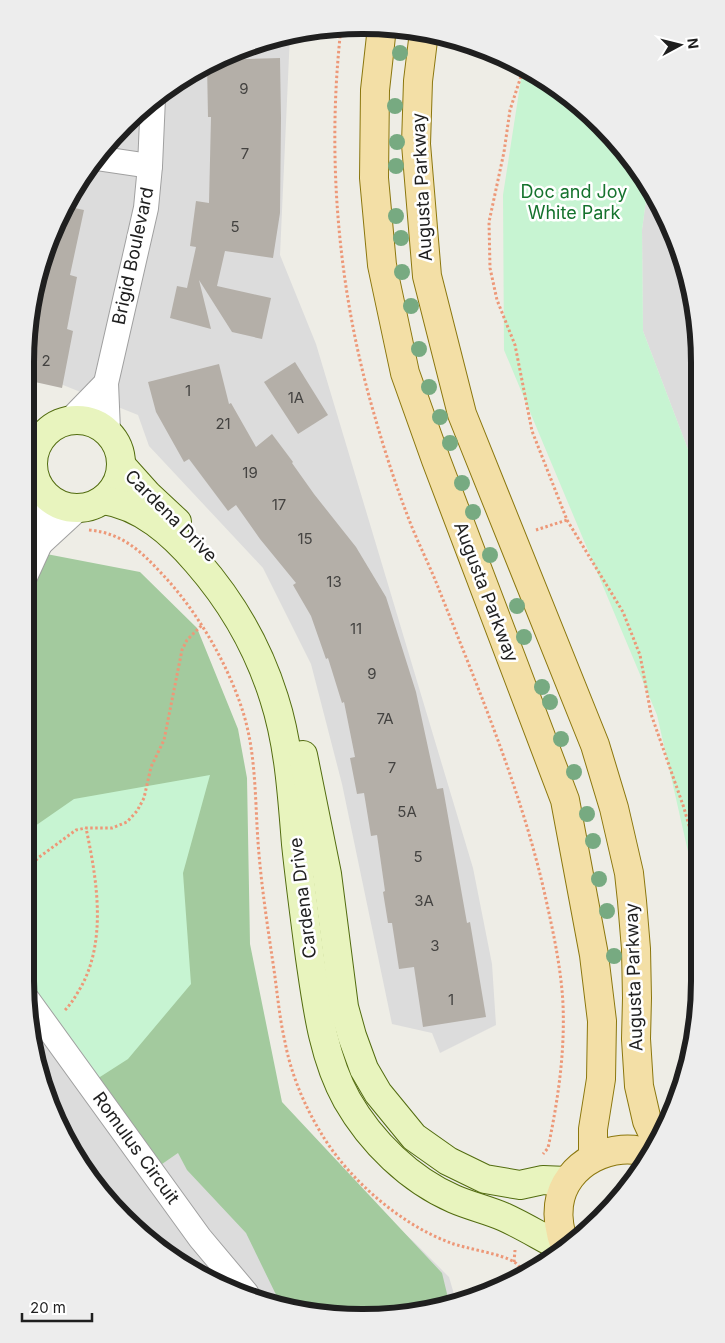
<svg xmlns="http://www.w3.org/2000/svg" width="725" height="1343" font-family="Inter,sans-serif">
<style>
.residential{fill:#dcdcdc}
.forest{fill:#a3ca9e}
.park{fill:#c7f4d2}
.building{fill:#b4afa8}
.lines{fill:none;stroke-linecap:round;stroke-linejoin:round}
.street-casing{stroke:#a0a0a0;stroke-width:26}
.secondary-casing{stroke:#526c0f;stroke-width:30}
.primary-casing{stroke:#8b770e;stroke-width:30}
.path{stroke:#ed9878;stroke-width:3;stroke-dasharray:2.5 2.5;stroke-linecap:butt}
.street{stroke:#fff;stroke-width:24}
.secondary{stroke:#e8f4be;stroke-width:28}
.primary{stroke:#f3dfa6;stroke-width:28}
.tree{fill:#77aa81}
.labels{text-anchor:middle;stroke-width:5;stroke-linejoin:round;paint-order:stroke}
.number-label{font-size:15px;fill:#444341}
.street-label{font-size:18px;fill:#1f1f1f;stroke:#fff}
.park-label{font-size:18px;fill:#16732e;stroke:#fff}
.rim{fill:none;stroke:#1f1f1f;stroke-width:6}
</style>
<rect width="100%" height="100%" fill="#eeede6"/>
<g class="residential">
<polygon points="290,34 280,255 316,344 473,868 492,964 496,1025 440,1053 432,1033 392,1024 342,784 311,664 263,568 149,446 138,415 53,381 26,382 26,341 37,275 70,194 109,140 157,95 213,60 275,37"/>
<polygon points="648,185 682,254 697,319 698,476 643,331 642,230"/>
<polygon points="28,1000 152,1171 265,1092 346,1182 413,1241 449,1277 456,1301 385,1317 275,1307 175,1261 95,1186 43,1089"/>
</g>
<polygon class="forest" points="36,552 140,572 197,628 238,729 247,778 250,944 282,1102 442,1273 449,1302 385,1317 282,1307 246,1233 187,1170 178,1153 152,1171 89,1084 25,860 25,577"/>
<g class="park">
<polygon points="523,66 531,70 601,124 643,175 648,185 642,230 643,331 698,476 699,900 657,715 504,350 503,195"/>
<polygon points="210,775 183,873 191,984 128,1059 89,1084 27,990 25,980 25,833 74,799"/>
</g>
<g class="building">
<polygon points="280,58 281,118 280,213 273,258 225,251 217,286 271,298 262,339 232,332 199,280 211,329 170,318 177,286 187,288 196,247 190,246 196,201 209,203 211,117 208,117 207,64 213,60"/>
<polygon points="65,206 84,210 70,275 77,277 67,329 73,331 62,388 26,380 26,341 37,275"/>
<polygon points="295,362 328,415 298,434 264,382"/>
<polygon points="219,364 229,404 231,403 256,447 272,434 293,462 292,463 314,494 356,547 386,597 416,692 437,789 443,788 467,923 470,922 486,1017 423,1027 414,967 399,969 392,923 388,923 383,892 385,891 377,835 371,836 364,793 357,794 350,758 355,757 344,702 342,703 328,658 326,659 311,616 293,585 296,583 260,539 236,505 228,511 189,459 184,462 156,412 148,382"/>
</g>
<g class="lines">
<defs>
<g id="street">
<polyline points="96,158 150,166"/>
<polyline points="71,419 106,383"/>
<polyline points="108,431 106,383 146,208 150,166 153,98"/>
<polyline points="40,544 78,509"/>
<polyline points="25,577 40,544 44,505 42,492"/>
<polyline points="28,1000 200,1238 247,1294"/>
</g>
<g id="secondary">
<circle cx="77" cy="464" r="44"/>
<polyline points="122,466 148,495 177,522"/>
<path d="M103,500C142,506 172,533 197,562C232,602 258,647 274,698C289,744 292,795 296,844C300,882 305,920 310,958C317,1006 323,1057 347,1100C371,1142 410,1180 454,1199C470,1206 488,1210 504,1217C524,1226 543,1238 563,1248"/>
<polyline points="303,755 327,874 344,1007 352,1036 364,1069 378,1093 414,1137 448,1161 485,1179 520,1185 543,1180 567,1181"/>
</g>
<g id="primary">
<polyline points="382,27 375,90 374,178 382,265 405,373 436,460 565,800 594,955 602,1021 601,1079 593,1129 593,1157"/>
<polyline points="424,32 418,81 416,144 427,276 462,414 595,745 614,808 629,873 632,901 636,949 637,998 636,1039 639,1086 647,1121 657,1143"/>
<path d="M565,1247C560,1233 557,1220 559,1205C564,1163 614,1139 651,1154"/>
</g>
</defs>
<use href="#street" class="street-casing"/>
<use href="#secondary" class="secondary-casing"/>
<use href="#primary" class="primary-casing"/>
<g class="path">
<path d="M341,26C339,47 337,68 336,90C331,191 342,297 369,396C380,436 393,478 408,517C417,541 429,564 438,587C478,688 521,789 545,895C553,931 561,967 563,1004C565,1053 558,1100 548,1148L543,1154"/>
<polyline points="524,67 510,110 504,152 489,222 490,268 497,300 515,345 532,431 567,520 536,530"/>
<polyline points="567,520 623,612 640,655 651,714 684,808 699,861"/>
<path d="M89,530C122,533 141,551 163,575C197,611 228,664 243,712C256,753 255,799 258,842C261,883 267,923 273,963C277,989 279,1016 285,1042C291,1074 304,1105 321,1133C348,1179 401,1225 451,1243C467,1249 503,1254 514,1262C518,1264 521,1269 524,1273"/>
<polyline points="25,871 38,858 76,830 86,828 112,828 127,822 137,811 144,798 151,767 164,740 182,650 187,640 202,625"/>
<path d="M65,1010C70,1005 74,999 78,992C108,944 97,880 86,828"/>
<polyline points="514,1262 515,1250"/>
</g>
<use href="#street" class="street"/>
<use href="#secondary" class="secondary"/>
<use href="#primary" class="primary"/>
</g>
<g class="tree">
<circle cx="400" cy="53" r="8"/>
<circle cx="395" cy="106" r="8"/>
<circle cx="397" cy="142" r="8"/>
<circle cx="396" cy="166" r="8"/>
<circle cx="396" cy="216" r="8"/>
<circle cx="401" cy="238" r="8"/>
<circle cx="402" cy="272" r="8"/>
<circle cx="411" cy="306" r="8"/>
<circle cx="419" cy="349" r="8"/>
<circle cx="429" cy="387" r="8"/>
<circle cx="440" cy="417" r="8"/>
<circle cx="450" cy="443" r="8"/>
<circle cx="462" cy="483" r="8"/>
<circle cx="473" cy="512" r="8"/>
<circle cx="490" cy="555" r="8"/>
<circle cx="517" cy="606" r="8"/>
<circle cx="524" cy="637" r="8"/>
<circle cx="542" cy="687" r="8"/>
<circle cx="550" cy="702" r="8"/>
<circle cx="561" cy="739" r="8"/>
<circle cx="574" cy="772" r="8"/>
<circle cx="587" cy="814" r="8"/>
<circle cx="593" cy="841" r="8"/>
<circle cx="599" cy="879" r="8"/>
<circle cx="607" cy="911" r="8"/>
<circle cx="614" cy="956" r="8"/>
</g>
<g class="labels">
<g class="number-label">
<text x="244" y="94">9</text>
<text x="245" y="159">7</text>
<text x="235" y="232">5</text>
<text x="46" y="366">2</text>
<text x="188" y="396">1</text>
<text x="296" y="403">1A</text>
<text x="223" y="429">21</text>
<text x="250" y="478">19</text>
<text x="279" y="510">17</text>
<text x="305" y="544">15</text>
<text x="334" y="587">13</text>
<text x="356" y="634">11</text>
<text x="372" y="679">9</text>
<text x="385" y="724">7A</text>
<text x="392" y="773">7</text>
<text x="407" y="817">5A</text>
<text x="418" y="862">5</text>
<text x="424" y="906">3A</text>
<text x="435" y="951">3</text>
<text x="451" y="1005">1</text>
</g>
<g class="street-label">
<text transform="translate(422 187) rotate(-93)" y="6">Augusta Parkway</text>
<text transform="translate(133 256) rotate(-78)" y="6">Brigid Boulevard</text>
<text transform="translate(171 516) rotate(45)" y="6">Cardena Drive</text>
<text transform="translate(486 592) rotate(69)" y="6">Augusta Parkway</text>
<text transform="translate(303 898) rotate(-97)" y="6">Cardena Drive</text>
<text transform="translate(634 977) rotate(-92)" y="6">Augusta Parkway</text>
<text transform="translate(136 1148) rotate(54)" y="6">Romulus Circuit</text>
</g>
<g class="park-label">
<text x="574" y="198">Doc and Joy<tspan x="574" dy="21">White Park</tspan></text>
</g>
</g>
<path d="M0 0H725V1343H0ZM362 34H363A328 328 0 0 1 691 362V981A328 328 0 0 1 363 1309H362A328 328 0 0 1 34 981V362A328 328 0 0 1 362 34Z" fill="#ededed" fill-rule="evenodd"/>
<path class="rim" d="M362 34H363A328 328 0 0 1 691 362V981A328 328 0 0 1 363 1309H362A328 328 0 0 1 34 981V362A328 328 0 0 1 362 34Z"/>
<g transform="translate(680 45) rotate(83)" stroke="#ffffff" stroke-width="4" paint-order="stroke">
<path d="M0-4L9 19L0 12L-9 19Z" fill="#1f1f1f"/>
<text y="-8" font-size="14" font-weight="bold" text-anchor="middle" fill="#1f1f1f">N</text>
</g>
<path d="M22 1313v8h70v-8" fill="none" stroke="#1f1f1f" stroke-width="2.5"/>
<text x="30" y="1313" font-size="15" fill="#1f1f1f" stroke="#ffffff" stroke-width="4" paint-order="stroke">20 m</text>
</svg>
